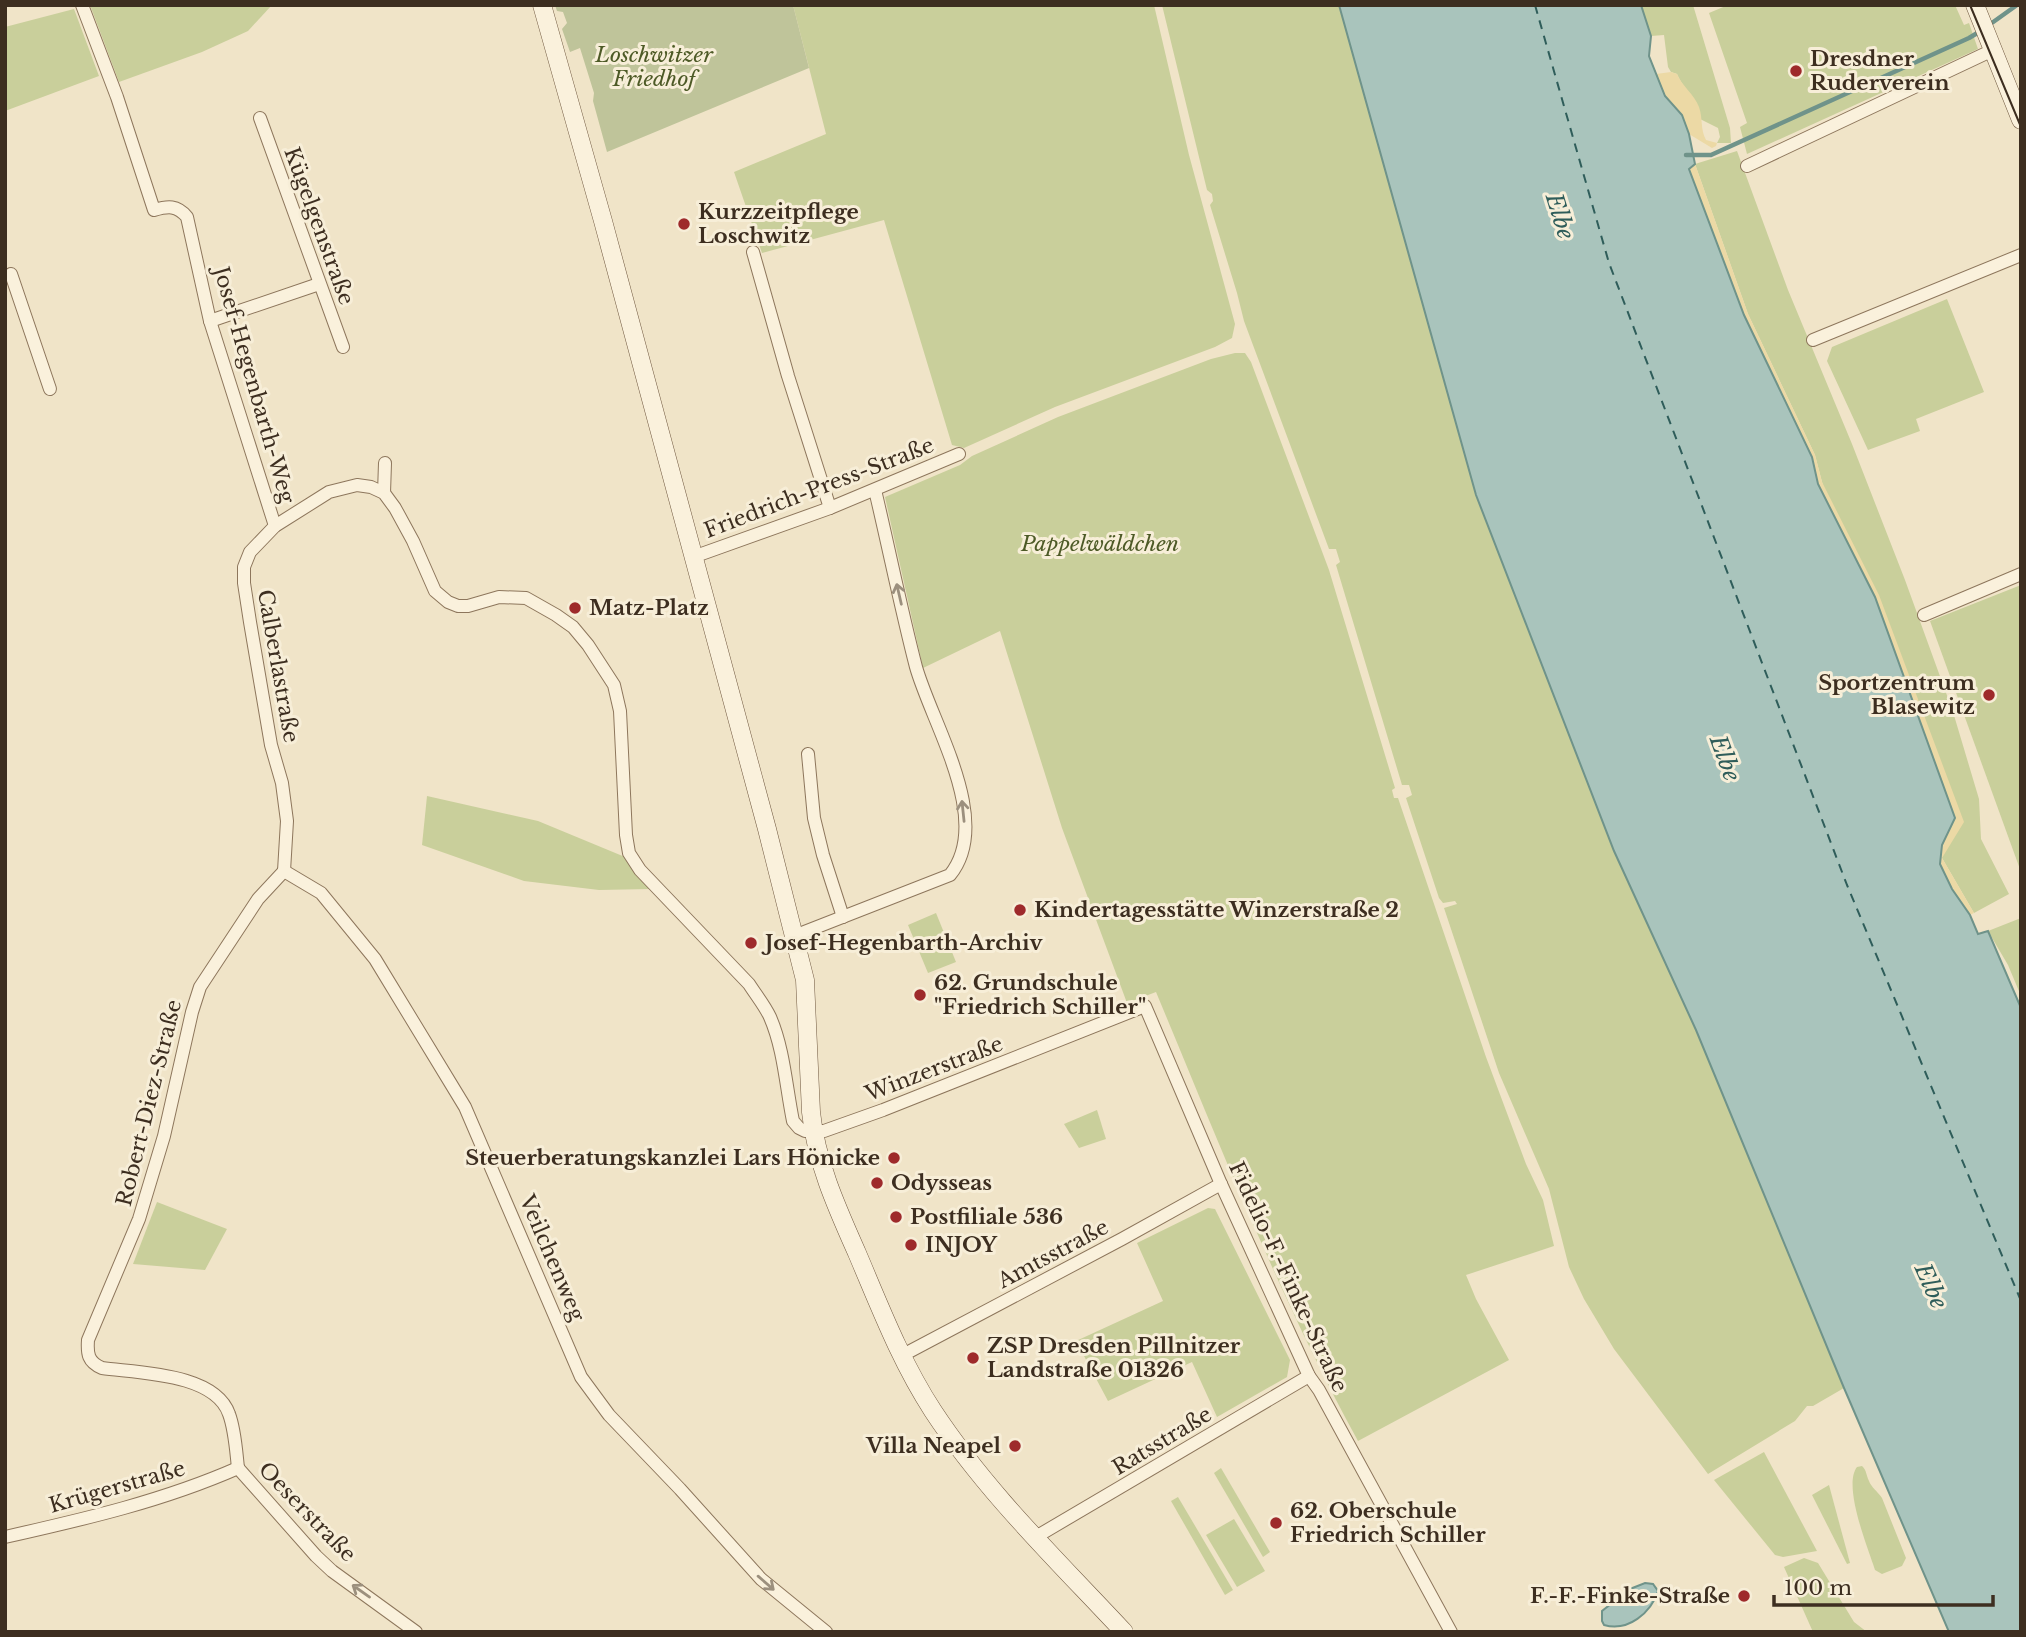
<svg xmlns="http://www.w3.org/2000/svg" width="2026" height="1637" font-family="'Libre Baskerville',serif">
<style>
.green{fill:#c9cf9b}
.sand{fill:#ecd9a5}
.cemetery{fill:#bfc49a}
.water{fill:#a9c4bc;stroke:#6f938a;stroke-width:2}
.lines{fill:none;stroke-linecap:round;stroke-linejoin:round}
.stream{stroke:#6f938a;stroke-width:4.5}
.ferry{stroke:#2f5d5a;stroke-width:2;stroke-dasharray:9 7;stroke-linecap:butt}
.street-casing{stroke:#8d765c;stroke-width:14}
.secondary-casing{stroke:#6f573f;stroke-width:19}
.street{stroke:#faf1dc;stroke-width:12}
.secondary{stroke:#faf1dc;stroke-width:18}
.tram{stroke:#3d2e20;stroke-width:2}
.oneway{stroke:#9c907e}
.poi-dot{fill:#9e2a2b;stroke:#f7eed8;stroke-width:2.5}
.labels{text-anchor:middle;stroke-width:6;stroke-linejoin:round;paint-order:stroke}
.park-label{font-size:21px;font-style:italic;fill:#4d5a26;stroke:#f7eed8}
.poi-label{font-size:21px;font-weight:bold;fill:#3d2e20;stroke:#f7eed8;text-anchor:start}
.street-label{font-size:21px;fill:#3d2e20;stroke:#f7eed8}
.water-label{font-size:23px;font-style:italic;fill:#2f5d5a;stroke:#f7eed8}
</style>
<rect width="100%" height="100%" fill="#f0e4c8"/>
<g class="green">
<polygon points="90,5 272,5 248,31 202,52 119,82"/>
<polygon points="793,5 1154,5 1189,155 1235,324 1232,338 1215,347 1055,407 964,448 952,445 884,220 762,253 734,172 826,134"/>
<polygon points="1162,5 1339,5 1476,495 1614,851 1696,1030 1844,1388 1813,1406 1807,1406 1795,1421 1708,1474 1614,1349 1584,1299 1569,1267 1549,1189 1499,1073 1444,908 1457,904 1455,901 1443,903 1439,898 1406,798 1412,795 1409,785 1402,785 1336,565 1340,562 1336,549 1329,549 1244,321 1237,293 1210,205 1213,201 1212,194 1207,190"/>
<path d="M1641,5H1693L1730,128L1731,143H1717L1720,137L1718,128L1700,119C1699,100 1684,91 1677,74L1671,72L1668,67L1664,35L1651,36Z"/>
<polygon points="1728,5 1955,5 1964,25 1969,23 1978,49 1747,154 1740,127 1747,123 1709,13"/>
<polygon points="74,9 99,76 5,111 5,27"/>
<polygon points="1737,151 1788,290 1852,444 1905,580 1953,712 1979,799 1981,839 2009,894 1974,913 1942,858 1822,482 1815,455 1748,314 1695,164"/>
<polygon points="1947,299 1984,392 1916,419 1920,431 1868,450 1827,361 1832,347"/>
<path d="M1235,353H1245L1251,362L1329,570L1395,788L1392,790L1394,798H1398L1486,1057L1526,1164L1543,1200L1554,1246L1466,1275L1476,1299L1509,1360L1358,1441C1279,1297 1219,1143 1156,992L1127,1003L1062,828L1000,631L923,668L885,497L960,465L972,456L1058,417L1211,359Z"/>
<polygon points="2021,585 2021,872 1930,621"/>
<polygon points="427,796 538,821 625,857 651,889 599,890 524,881 422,845"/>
<polygon points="936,913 956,962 928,973 908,925"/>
<polygon points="2021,918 2021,996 2008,965 1988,931"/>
<polygon points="1097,1110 1106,1139 1079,1148 1064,1124"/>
<polygon points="157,1202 227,1229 205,1270 133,1264"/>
<polygon points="1208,1208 1215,1209 1290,1360 1287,1377 1217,1417 1192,1362 1108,1401 1076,1341 1163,1301 1137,1243"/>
<polygon points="1764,1452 1817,1551 1783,1557 1775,1555 1714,1480"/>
<path d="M1862,1466C1867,1471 1866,1475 1869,1481C1871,1487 1878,1492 1882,1498L1906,1558L1902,1566L1882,1574L1875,1570L1873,1564C1866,1543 1843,1485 1857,1467Z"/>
<polygon points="1221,1468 1270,1552 1263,1557 1214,1473"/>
<polygon points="1829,1485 1850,1563 1847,1564 1812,1495"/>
<polygon points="1178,1497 1233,1590 1225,1595 1171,1501"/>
<polygon points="1234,1519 1265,1571 1237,1587 1206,1535"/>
<polygon points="1804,1558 1818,1563 1854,1622 1867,1632 1813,1632 1784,1567"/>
</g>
<g class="sand">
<path d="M1671,72L1677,74C1682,86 1694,94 1699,107C1703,118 1700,129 1706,140L1717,143L1716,146L1712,148L1689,134L1682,115L1665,96L1656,74Z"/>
<path d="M1695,164L1748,314L1815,455L1822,482L1879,595L1964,822L1942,858L1974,913L1970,915C1959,899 1937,875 1940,854C1942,842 1950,829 1955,818L1818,484L1812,457L1744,315L1689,168Z"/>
</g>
<polygon class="cemetery" points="555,5 793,5 809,68 607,152 593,101 594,93 580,48 570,52 562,29 567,23 563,12 557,11"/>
<g class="water">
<polygon points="1339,5 1641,5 1651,36 1649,56 1665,96 1682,115 1689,134 1695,164 1689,169 1744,315 1812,457 1818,484 1875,597 1955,818 1942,845 1940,864 1952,889 1970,915 1978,934 1988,931 2021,1008 2021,1632 1949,1632 1844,1388 1696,1030 1614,851 1476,495"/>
<path d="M1645,1583L1653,1584L1658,1591C1651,1613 1628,1632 1604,1625L1602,1621V1611L1630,1589Z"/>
</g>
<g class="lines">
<g class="stream">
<polyline points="1989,25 2017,5"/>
<polyline points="1686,155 1711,155 1969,38 1979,32"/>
</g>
<polyline class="ferry" points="1535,5 1609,263 1847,885 2021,1301"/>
<defs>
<g id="street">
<path d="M82,5L117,97L154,210C168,206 177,205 187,217L210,321L275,526"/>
<polyline points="260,118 343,347"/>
<polyline points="1747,166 1993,50"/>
<polyline points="753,252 788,376 830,508"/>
<polyline points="11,274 50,389"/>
<polyline points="210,321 319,284"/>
<polyline points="1813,340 2021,255"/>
<polyline points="384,493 385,463"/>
<polyline points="693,557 830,508 959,454"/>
<polyline points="1924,615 2021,574"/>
<polyline points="808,754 814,818 823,855 843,917"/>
<path d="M284,871L287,821L282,783L271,745L250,622L244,583V567L250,552L275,526L329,492L357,485L371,487L384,493L395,508L413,541L435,591L448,602L458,606H468L499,597L526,598L556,615L573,627L588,645L614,685L620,711L626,835L629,853L640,870L749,984C756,995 765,1006 770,1017C784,1049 786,1087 793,1121L799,1128L805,1131H824L883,1110L1145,1006L1221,1184L1309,1376L1319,1390L1451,1632"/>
<polyline points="284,871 321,893 375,959 465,1107 581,1377 609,1415 680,1489 761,1579 826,1632"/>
<path d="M794,936L950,875C994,821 932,724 916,667C901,609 889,549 875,490"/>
<polyline points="901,1356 1122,1239 1221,1184"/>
<path d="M238,1468C236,1450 235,1430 229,1414C215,1373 138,1373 102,1368C88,1362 87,1354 88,1340L139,1219L164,1136L192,1012L200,987L258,899L284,871"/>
<polyline points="238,1468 316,1556 332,1571 416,1632"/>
<path d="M5,1537C85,1519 163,1501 238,1468"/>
<polyline points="1034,1538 1309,1376"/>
</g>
<g id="secondary">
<path d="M542,5L603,221L767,829L805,980L811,1112C816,1162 837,1208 857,1253C880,1307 901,1362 933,1411C987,1493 1057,1560 1124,1632"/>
<polyline points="1975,5 2021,120"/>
</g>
</defs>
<use href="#street" class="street-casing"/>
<use href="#secondary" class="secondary-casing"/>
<use href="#street" class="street"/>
<use href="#secondary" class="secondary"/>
<polyline class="tram" points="1970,5 2021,127"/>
</g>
<defs><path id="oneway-shaft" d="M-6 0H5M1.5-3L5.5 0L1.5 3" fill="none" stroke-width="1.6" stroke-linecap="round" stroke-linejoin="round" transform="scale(1.75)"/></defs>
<g class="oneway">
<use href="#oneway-shaft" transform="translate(899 594) rotate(-103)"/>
<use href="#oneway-shaft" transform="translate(963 811) rotate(-96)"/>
<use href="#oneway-shaft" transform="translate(766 1583) rotate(41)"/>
<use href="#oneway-shaft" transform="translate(361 1591) rotate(-145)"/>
</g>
<g class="poi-dot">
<circle cx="1796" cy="71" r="7"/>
<circle cx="684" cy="224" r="7"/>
<circle cx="575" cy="608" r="7"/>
<circle cx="1989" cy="695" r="7"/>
<circle cx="1020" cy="910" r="7"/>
<circle cx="751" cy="943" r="7"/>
<circle cx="920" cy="995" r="7"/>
<circle cx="894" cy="1158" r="7"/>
<circle cx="877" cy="1183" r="7"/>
<circle cx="896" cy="1217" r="7"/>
<circle cx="911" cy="1245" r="7"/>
<circle cx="973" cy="1358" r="7"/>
<circle cx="1015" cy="1446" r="7"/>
<circle cx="1276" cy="1523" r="7"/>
<circle cx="1744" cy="1596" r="7"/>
</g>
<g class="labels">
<g class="park-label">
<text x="654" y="62">Loschwitzer<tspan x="654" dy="24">Friedhof</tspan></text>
<text x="1100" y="551">Pappelwäldchen</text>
</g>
<g class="poi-label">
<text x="1810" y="66">Dresdner<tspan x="1810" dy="24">Ruderverein</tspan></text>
<text x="698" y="219">Kurzzeitpflege<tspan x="698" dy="24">Loschwitz</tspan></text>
<text x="589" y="615">Matz-Platz</text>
<text x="1975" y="690" text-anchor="end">Sportzentrum<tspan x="1975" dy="24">Blasewitz</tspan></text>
<text x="1034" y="917">Kindertagesstätte Winzerstraße 2</text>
<text x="765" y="950">Josef-Hegenbarth-Archiv</text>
<text x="934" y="990">62. Grundschule<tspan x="934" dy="24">"Friedrich Schiller"</tspan></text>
<text x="880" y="1165" text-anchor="end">Steuerberatungskanzlei Lars Hönicke</text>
<text x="891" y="1190">Odysseas</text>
<text x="910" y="1224">Postfiliale 536</text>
<text x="925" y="1252">INJOY</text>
<text x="987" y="1353">ZSP Dresden Pillnitzer<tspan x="987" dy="24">Landstraße 01326</tspan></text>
<text x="1001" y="1453" text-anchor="end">Villa Neapel</text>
<text x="1290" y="1518">62. Oberschule<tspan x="1290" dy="24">Friedrich Schiller</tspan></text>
<text x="1730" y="1603" text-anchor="end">F.-F.-Finke-Straße</text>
</g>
<g class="street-label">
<text transform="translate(319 226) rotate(70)" y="7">Kügelgenstraße</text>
<text transform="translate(254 385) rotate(74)" y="7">Josef-Hegenbarth-Weg</text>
<text transform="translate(819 488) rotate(-21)" y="7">Friedrich-Press-Straße</text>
<text transform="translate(278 666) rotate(80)" y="7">Calberlastraße</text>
<text transform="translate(934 1069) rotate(-21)" y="7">Winzerstraße</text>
<text transform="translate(149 1103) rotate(-76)" y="7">Robert-Diez-Straße</text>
<text transform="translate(1053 1254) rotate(-28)" y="7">Amtsstraße</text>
<text transform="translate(552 1258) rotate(67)" y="7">Veilchenweg</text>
<text transform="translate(1288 1277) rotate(65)" y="7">Fidelio-F.-Finke-Straße</text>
<text transform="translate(1162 1441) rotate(-31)" y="7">Ratsstraße</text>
<text transform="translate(117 1487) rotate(-16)" y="7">Krügerstraße</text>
<text transform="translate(307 1512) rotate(46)" y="7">Oeserstraße</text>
</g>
<g class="water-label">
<text transform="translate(1560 216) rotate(73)" y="8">Elbe</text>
<text transform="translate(1725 758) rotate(70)" y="8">Elbe</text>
<text transform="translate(1931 1286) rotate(66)" y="8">Elbe</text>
</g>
</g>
<rect width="2026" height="1637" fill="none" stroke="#3d2e20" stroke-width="14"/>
<path d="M1774 1595v10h219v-10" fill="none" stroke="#3d2e20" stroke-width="3.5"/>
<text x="1784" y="1595" font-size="21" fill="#3d2e20" stroke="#f7eed8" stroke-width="5" paint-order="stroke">100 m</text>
</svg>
